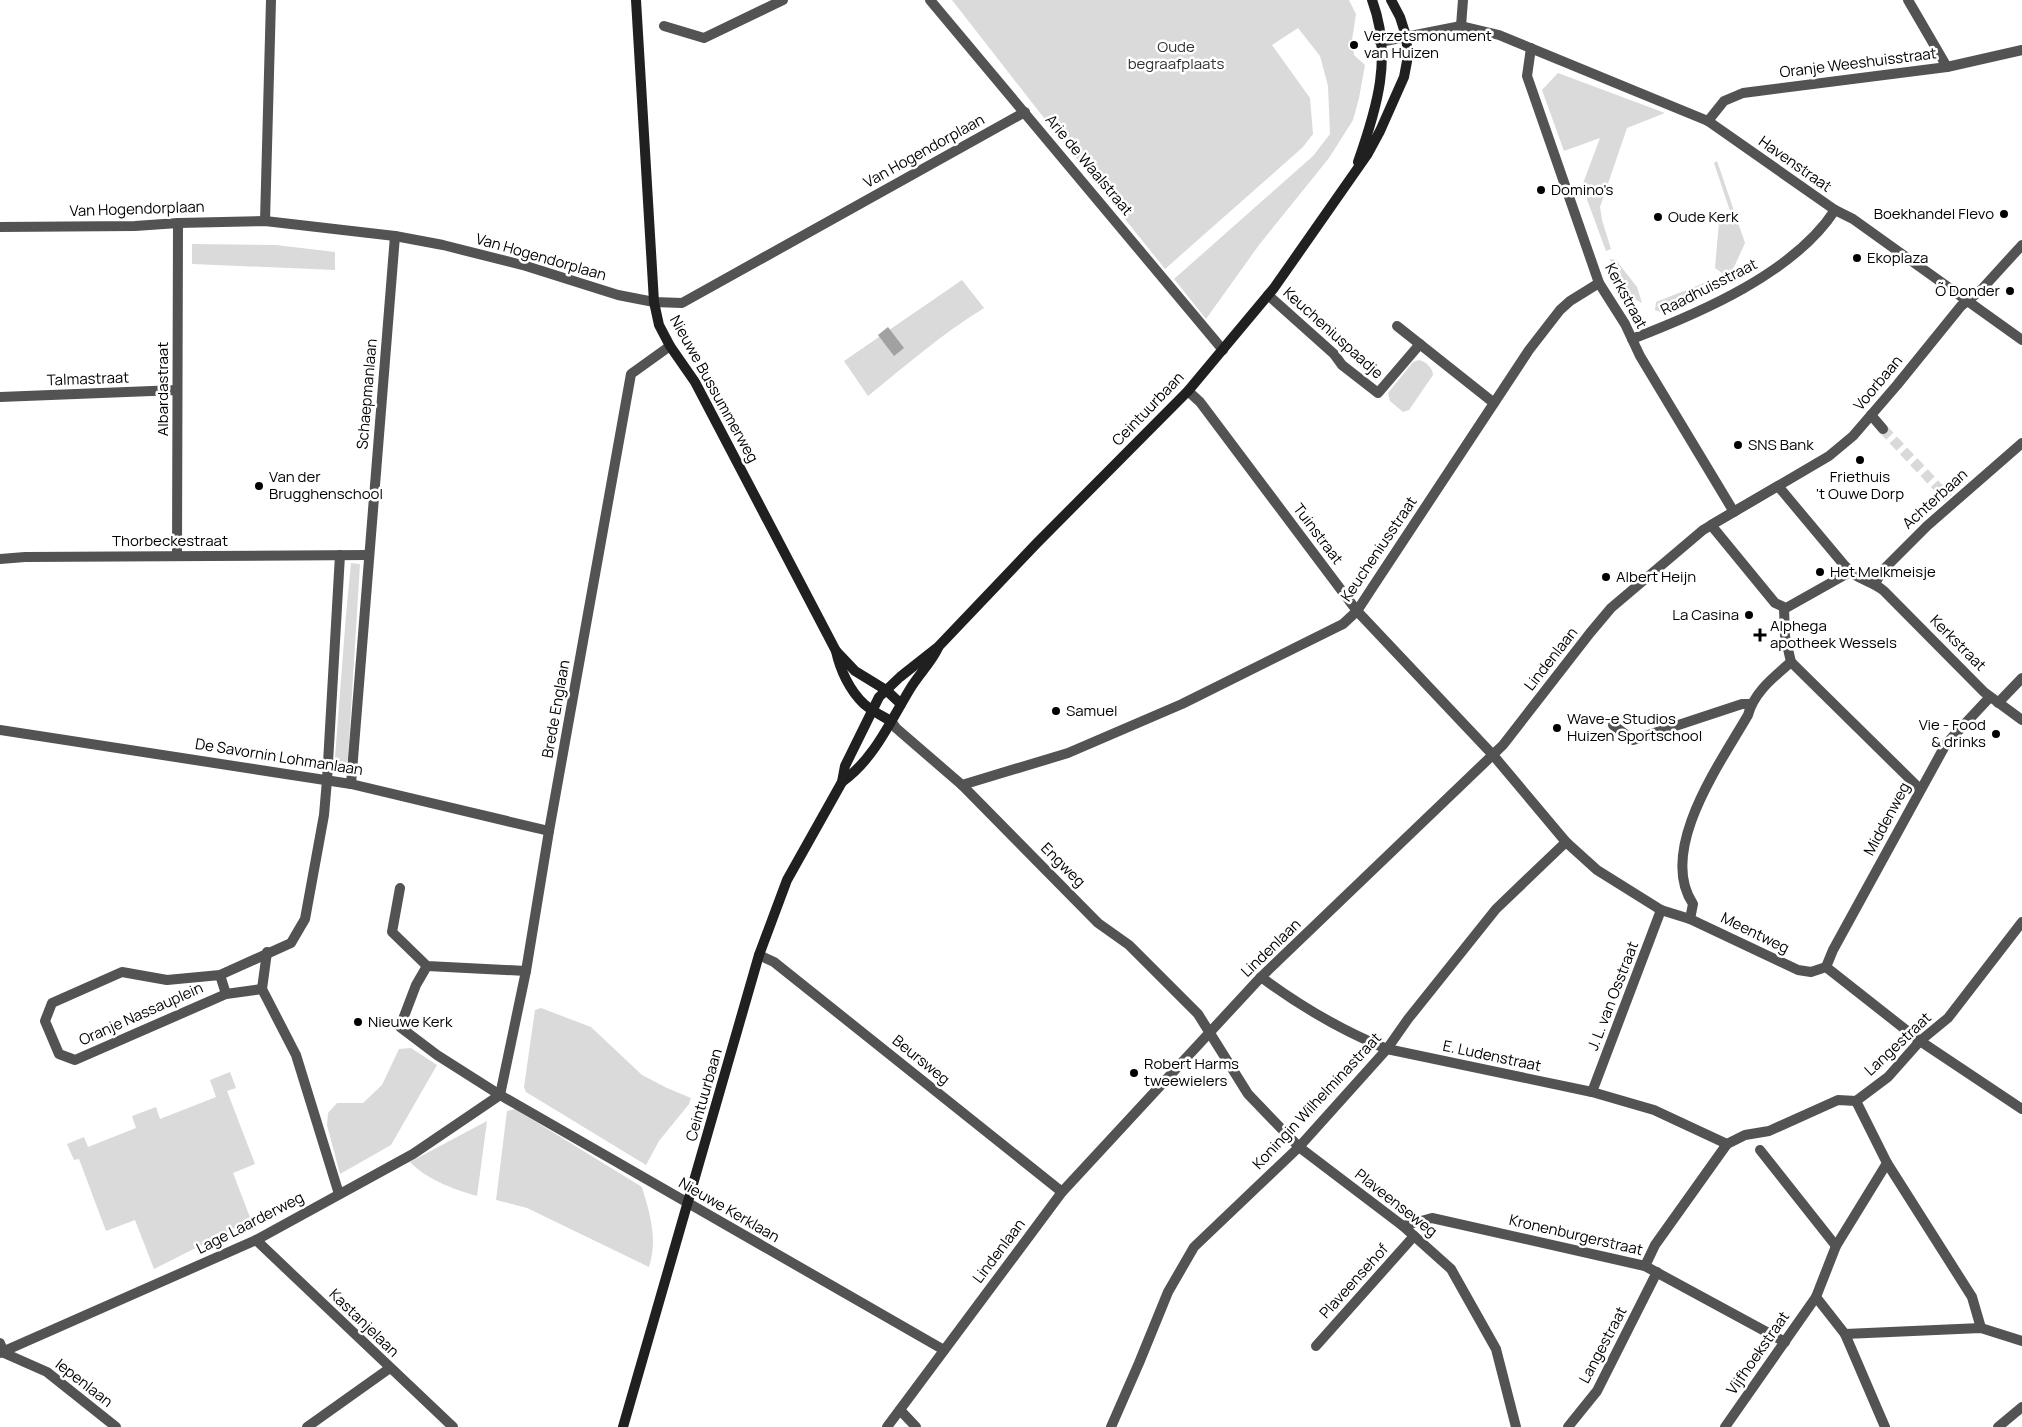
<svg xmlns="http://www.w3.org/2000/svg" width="2022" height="1427" font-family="Manrope,sans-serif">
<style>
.green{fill:#dadada}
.water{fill:#a1a1a1}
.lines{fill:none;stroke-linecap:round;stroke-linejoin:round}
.street-tunnel{stroke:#d9d9d9;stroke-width:10;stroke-dasharray:10 5;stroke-linecap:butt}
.street{stroke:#535353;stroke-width:10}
.secondary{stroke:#202020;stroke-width:10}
.poi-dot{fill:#000;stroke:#fff;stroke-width:2}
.labels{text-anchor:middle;stroke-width:5;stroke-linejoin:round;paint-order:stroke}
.poi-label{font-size:15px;fill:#000;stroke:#fff;text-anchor:start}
.park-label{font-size:15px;fill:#313131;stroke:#fff}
.street-label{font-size:15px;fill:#000;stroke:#fff}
</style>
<rect width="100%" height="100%" fill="#fff"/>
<g class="green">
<polygon points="952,0 1349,0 1356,14 1352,40 1354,55 1365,65 1359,98 1353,120 1329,158 1259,245 1206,319 1174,279 1313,156 1330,134 1328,86 1320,56 1298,28 1272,45 1310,98 1313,134 1303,147 1165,269 1037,109"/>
<polygon points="1558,73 1665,113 1627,128 1600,207 1602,220 1611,249 1606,251 1582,186 1600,138 1564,151 1542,90"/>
<polygon points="1717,161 1745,243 1729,278 1715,268 1719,222 1732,217 1714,163"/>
<polygon points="192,244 276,245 335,252 335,270 192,264"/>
<polygon points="1610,259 1616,260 1637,287 1642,303 1623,293"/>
<path d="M962,280L984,308C942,334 906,365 868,396L844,361Z"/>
<polygon points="1709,281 1725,286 1665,314 1655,310 1656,302"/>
<path d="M1419,360C1425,361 1433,368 1433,375L1409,410L1403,412L1390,401L1388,393L1413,362Z"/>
<polygon points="351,563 360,564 348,758 346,763 339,763 335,757 346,615"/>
<polygon points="541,1008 591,1027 642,1075 667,1088 691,1098 689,1104 659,1141 646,1165 526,1092 524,1087 535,1010"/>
<polygon points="411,1048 437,1065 391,1145 340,1174 327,1125 328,1113 337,1103 363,1103 382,1085 399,1049"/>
<polygon points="230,1072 236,1088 227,1091 255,1164 233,1173 251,1220 154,1269 135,1220 106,1231 79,1159 74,1160 67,1144 84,1137 88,1147 136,1128 132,1116 156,1107 160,1119 216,1097 210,1080"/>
<path d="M515,1109L642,1187C650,1214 658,1239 649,1267L527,1208L496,1200L507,1111Z"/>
<path d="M487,1121L477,1196C455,1190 426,1179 410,1162Z"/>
</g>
<polygon class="water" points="888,327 904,348 894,356 878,335"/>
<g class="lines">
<polyline class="street-tunnel" points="1883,429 1948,498"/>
<g class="street">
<polyline points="930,0 1223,350"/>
<polyline points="1908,0 1947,67"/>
<polyline points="664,26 704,38 783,0"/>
<polyline points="1461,26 1463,0"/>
<polyline points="1380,42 1461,26 1499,35 1708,121 1835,210 1853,219 2022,340"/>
<polyline points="1531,48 1527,76 1599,283 1625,324 1640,356 1734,512"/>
<polyline points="1708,121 1724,101 1743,93 1947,67 2022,50"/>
<polyline points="265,221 271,0"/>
<polyline points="0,227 135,226 178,223 265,221 395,236 443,245 526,266 618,295 654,302 682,303 1025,112"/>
<polyline points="1268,295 1334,354 1342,365 1378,393 1420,344"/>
<polyline points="1397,326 1494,403"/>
<path d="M1632,339C1700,313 1794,273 1835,210"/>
<polyline points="1188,391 1200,402 1357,611 1493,755 1566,842 1597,870 1661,910 1690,919 1798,970 1811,972 1826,967 1920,1041 2022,1109"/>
<polyline points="0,397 177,390"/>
<polyline points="1871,415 1883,429"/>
<polygon points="1778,486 1850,572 1786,608 1775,603 1711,525"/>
<polyline points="177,556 178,223"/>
<polyline points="0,559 25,557 369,555"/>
<path d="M1846,567C1858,581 1871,580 1884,591L1984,692L2022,720"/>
<polyline points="1875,584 1882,571 1927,526 2022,443"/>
<polyline points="1784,608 1785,636 1791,662"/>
<polyline points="1791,662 1920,789"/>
<polyline points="1998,703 2022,678"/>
<polyline points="891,721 896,728 962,785 1098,923 1129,945 1198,1014 1248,1094 1299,1147 1403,1226 1451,1269 1496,1349 1516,1427"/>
<polyline points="1613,725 1633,740 1742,704 1751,704"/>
<polyline points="0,730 351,784 549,831"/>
<polyline points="351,784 395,236"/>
<polyline points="962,785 1068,753 1182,704 1343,624 1357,611 1372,588 1529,350 1560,310 1570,301 1599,283"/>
<polyline points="400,888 392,932 427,966 526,971"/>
<path d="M1690,919L1693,904C1657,850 1721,762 1748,715C1754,692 1774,677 1791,662"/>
<polyline points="267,952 262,989 296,1055 339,1194"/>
<polyline points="759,955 774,962 1062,1192"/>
<polyline points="427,966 416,985 400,1027 437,1055 500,1095 944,1350"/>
<polyline points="1826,967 1833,950 1946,744 1990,697"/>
<polyline points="220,975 226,994"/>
<path d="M1261,977C1300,1006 1343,1031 1387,1049L1592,1092L1654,1110L1727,1144"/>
<polyline points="262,989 226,994 75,1060 59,1054 45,1021 52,1003 122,972 167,980 220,975 291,943 305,919 324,815 327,780 340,555"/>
<polyline points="1592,1092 1661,910"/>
<polyline points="500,1095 526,971 549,831 631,374 670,346"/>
<polyline points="1856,1101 1887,1163 1972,1297 1981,1328"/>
<polyline points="1760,1150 1836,1246"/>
<polyline points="1403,1226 1432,1218 1645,1266 1785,1342"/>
<polyline points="256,1240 453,1427"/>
<polyline points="1645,1266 1655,1245 1727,1144 1745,1135 1769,1131 1838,1100 1856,1101 1888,1077 1920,1041 1948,1018 2022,922"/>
<polyline points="1816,1297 1845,1334 1885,1427"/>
<polyline points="1845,1334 1981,1328 2022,1341"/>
<polyline points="0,1343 4,1353 47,1372 116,1427"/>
<polyline points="1316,1346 1414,1236"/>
<polyline points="0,1353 256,1240 413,1154 500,1095"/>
<polyline points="900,1410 916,1427"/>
<polyline points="307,1427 390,1368"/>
<polyline points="887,1427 1062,1192 1261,977 1503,745 1590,633 1611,608 1703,530 1829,456 1853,436 1897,385 1961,306 1981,290 2022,245"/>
<polyline points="1111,1427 1139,1363 1168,1292 1194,1247 1299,1147 1387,1049 1408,1019 1496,909 1566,842"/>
<polyline points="1568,1427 1597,1391 1657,1272"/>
<polyline points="1725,1427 1816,1297 1836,1246 1887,1163"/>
<polyline points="1998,1427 2022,1407"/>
</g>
<g class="secondary">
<path d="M636,0L654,302L659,325L670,346L695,382L836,651C840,670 850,691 864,704C872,711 882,716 891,721"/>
<path d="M1358,162C1377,108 1393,56 1372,0"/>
<polyline points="836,651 855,671 886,690 901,704"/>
<path d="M842,782C874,759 890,722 910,689C919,674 931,663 938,648"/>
<polyline points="623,1427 759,955 787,880 842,782 845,766 879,697 900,677 938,647 1037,543 1188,391 1274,288 1367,155 1380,131 1404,77 1408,56 1406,36 1400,17 1391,0"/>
</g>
</g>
<g class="poi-dot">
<circle cx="1354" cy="45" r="5"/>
<circle cx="1541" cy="190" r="5"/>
<circle cx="2004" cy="214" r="5"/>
<circle cx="1658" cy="217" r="5"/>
<circle cx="1857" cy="258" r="5"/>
<circle cx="2010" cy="291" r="5"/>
<circle cx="1738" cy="445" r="5"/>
<circle cx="1860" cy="460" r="5"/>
<circle cx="259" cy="486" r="5"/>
<circle cx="1820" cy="572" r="5"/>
<circle cx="1606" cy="577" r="5"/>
<circle cx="1749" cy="615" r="5"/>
<path d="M1757.5 627.5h5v5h5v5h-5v5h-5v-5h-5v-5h5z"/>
<circle cx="1056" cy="711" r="5"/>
<circle cx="1557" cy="728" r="5"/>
<circle cx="1996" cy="734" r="5"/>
<circle cx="358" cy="1022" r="5"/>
<circle cx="1134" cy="1073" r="5"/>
</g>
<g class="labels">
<g class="poi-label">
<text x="1364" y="41">Verzetsmonument<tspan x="1364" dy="17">van Huizen</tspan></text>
<text x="1551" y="195">Domino's</text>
<text x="1994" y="219" text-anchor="end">Boekhandel Flevo</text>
<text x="1668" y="222">Oude Kerk</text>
<text x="1867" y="263">Ekoplaza</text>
<text x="2000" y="296" text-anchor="end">Õ Donder</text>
<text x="1748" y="450">SNS Bank</text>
<text x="269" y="482">Van der<tspan x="269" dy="17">Brugghenschool</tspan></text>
<text x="1860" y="482" text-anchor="middle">Friethuis<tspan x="1860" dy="17">'t Ouwe Dorp</tspan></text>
<text x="1830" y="577">Het Melkmeisje</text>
<text x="1616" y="582">Albert Heijn</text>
<text x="1739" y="620" text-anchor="end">La Casina</text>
<text x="1770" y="631">Alphega<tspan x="1770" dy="17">apotheek Wessels</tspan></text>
<text x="1066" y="716">Samuel</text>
<text x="1567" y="724">Wave-e Studios<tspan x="1567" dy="17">Huizen Sportschool</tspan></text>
<text x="1986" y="730" text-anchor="end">Vie - Food<tspan x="1986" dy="17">&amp; drinks</tspan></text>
<text x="368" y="1027">Nieuwe Kerk</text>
<text x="1144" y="1069">Robert Harms<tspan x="1144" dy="17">tweewielers</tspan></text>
</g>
<g class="park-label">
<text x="1176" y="52">Oude<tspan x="1176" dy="17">begraafplaats</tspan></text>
</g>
<g class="street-label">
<text transform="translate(1858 63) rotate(-7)" y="5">Oranje Weeshuisstraat</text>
<text transform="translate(924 151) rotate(-29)" y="5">Van Hogendorplaan</text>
<text transform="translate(1795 164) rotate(35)" y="5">Havenstraat</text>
<text transform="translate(1089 165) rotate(50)" y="5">Arie de Waalstraat</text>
<text transform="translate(137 209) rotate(-2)" y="5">Van Hogendorplaan</text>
<text transform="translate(541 257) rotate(16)" y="5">Van Hogendorplaan</text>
<text transform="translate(1709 287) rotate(-27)" y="5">Raadhuisstraat</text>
<text transform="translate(1626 296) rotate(62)" y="5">Kerkstraat</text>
<text transform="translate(1333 333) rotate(42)" y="5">Keucheniuspaadje</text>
<text transform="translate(88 379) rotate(-2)" y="5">Talmastraat</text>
<text transform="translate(1878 383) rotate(-50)" y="5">Voorbaan</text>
<text transform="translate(163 389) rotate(-90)" y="5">Albardastraat</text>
<text transform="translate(714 389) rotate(61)" y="5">Nieuwe Bussummerweg</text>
<text transform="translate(367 394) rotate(-85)" y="5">Schaepmanlaan</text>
<text transform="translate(1148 409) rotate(-46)" y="5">Ceintuurbaan</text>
<text transform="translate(1935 499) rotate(-42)" y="5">Achterbaan</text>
<text transform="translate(1318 534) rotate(53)" y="5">Tuinstraat</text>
<text x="170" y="546">Thorbeckestraat</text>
<text transform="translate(1379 549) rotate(-56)" y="5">Keucheniusstraat</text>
<text transform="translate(1958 643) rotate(45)" y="5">Kerkstraat</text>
<text transform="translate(1551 659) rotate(-52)" y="5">Lindenlaan</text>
<text transform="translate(556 709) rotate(-80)" y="5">Brede Englaan</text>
<text transform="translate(279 757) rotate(9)" y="5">De Savornin Lohmanlaan</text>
<text transform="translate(1887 819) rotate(-62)" y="5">Middenweg</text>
<text transform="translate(1063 865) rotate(45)" y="5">Engweg</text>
<text transform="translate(1755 933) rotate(26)" y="5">Meentweg</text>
<text transform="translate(1271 948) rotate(-44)" y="5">Lindenlaan</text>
<text transform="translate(1613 996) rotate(-69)" y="5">J. L. van Osstraat</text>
<text transform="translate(141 1014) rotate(-24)" y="5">Oranje Nassauplein</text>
<text transform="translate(1898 1044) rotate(-43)" y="5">Langestraat</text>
<text transform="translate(1492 1056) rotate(12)" y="5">E. Ludenstraat</text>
<text transform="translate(921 1060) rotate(39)" y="5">Beursweg</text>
<text transform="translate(704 1095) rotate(-74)" y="5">Ceintuurbaan</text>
<text transform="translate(1317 1101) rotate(-47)" y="5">Koningin Wilhelminastraat</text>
<text transform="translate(1396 1203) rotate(38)" y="5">Plaveenseweg</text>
<text transform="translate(729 1210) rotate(30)" y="5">Nieuwe Kerklaan</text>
<text transform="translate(250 1223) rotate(-27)" y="5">Lage Laarderweg</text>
<text transform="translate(1576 1235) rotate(13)" y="5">Kronenburgerstraat</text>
<text transform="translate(999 1251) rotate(-53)" y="5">Lindenlaan</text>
<text transform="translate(1354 1281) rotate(-48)" y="5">Plaveensehof</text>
<text transform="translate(364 1323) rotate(44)" y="5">Kastanjelaan</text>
<text transform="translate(1603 1345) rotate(-62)" y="5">Langestraat</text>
<text transform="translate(1758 1353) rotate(-55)" y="5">Vijfhoekstraat</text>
<text transform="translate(84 1383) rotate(38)" y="5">Iepenlaan</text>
</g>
</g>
</svg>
